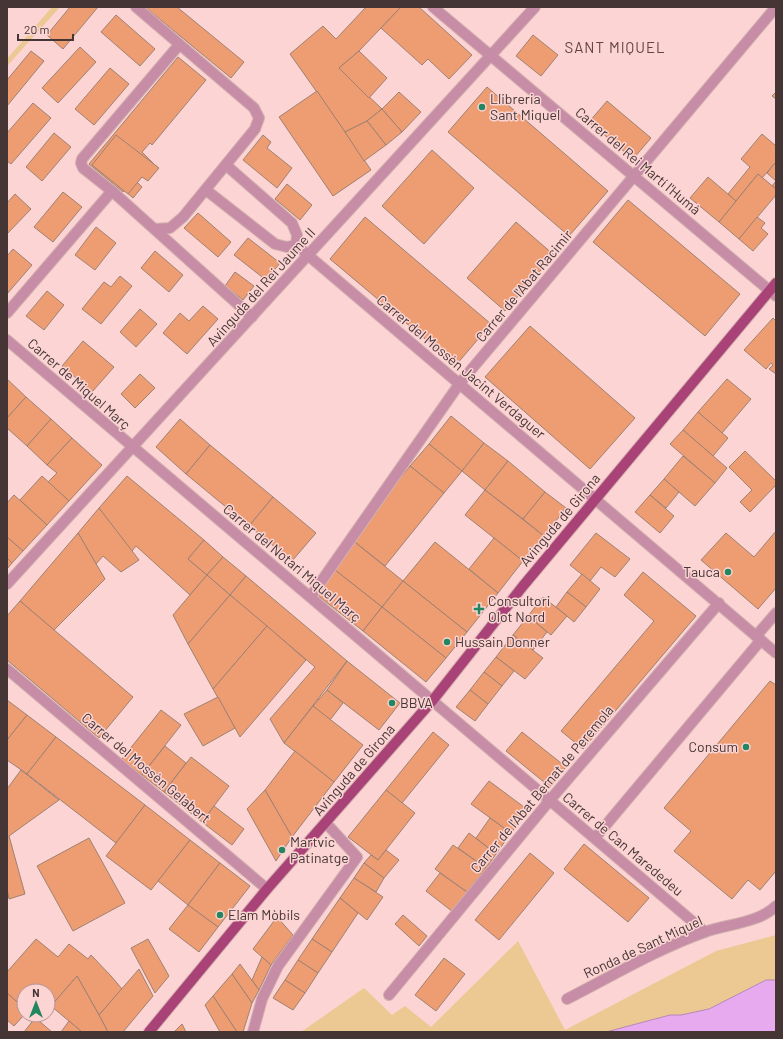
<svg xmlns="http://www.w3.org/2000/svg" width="783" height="1039" font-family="Barlow,sans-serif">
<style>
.green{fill:#ecc893}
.water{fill:#e7aaee;stroke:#b687b6}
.building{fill:#ee9d72;stroke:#9f8172}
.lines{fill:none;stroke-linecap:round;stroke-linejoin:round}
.minor-casing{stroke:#d3b1b0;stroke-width:12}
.major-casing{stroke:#d3b1b0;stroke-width:12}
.minor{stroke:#c78da6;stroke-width:10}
.major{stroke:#a94277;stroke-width:10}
.poi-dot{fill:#228660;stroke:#fbd4d3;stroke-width:1.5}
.labels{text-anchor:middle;stroke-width:3;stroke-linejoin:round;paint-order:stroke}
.poi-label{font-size:14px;fill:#453535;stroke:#fbd4d3;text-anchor:start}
.street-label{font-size:14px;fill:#453535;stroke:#fbd4d3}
.neighbourhood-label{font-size:15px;letter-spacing:1px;fill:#634443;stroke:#fbd4d3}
</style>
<rect width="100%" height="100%" fill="#fbd4d3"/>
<g class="green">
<polygon points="52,7 60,7 7,66 7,59"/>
<polygon points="776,935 776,980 766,980 709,1009 681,1015 670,1015 606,1032 301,1032 364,988 392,1015 405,1006 431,1027 518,941 565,1030 716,951"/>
</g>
<polygon class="water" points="766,980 776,980 776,1032 606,1032 670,1015 681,1015 709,1009"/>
<g class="building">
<polygon points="70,7 98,7 63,49 47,35"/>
<polygon points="145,7 177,7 244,62 231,78"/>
<polygon points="366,7 401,7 359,51 339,68 382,109 367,121 345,132 290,54 323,26 336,39"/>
<polygon points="401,7 419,7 472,55 449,79 428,59 422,65 381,28"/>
<polygon points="116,15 155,49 140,66 101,32"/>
<polygon points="533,35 558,55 541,76 516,56"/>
<polygon points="80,47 96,62 58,103 42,88"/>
<polygon points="31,51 44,61 7,106 7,80"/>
<polygon points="359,51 387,78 369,98 339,68"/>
<polygon points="178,57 206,80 152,145 150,143 142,152 158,168 149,179 142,174 136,181 142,187 133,198 124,190 123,192 89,164"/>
<polygon points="110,68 129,84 94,125 75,109"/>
<polygon points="487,87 608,191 569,236 448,132"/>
<polygon points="317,91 371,170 333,196 279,117"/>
<polygon points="399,92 421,112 402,132 382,109"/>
<polygon points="776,92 776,99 772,96"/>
<polygon points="607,101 651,138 633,159 589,122"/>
<polygon points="33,103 51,118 11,164 7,161 7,133"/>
<polygon points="382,109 402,132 386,145 367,121"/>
<polygon points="367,121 386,145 364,161 345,132"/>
<polygon points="54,133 71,147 42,181 26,167"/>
<polygon points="762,134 776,146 776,162 762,178 758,174 736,201 728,194 750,167 741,159"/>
<polygon points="116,135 159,168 148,181 142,177 128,194 92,165"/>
<polygon points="263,135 271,142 267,148 292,168 277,188 243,160"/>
<polygon points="432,150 474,188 424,244 382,206"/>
<polygon points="776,162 776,189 772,186 776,181 767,173"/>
<polygon points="758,174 776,189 776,195 739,239 719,222"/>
<polygon points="708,177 736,201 719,222 690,198"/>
<polygon points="287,184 312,205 300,220 275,199"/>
<polygon points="63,192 82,207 53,242 34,227"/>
<polygon points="15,194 31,209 7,234 7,203"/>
<polygon points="628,200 740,294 705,336 593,242"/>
<polygon points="198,213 231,242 218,257 184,228"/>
<polygon points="365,217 491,324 456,365 330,259"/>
<polygon points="757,217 765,223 761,228 768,234 753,251 739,239"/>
<polygon points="516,222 554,255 505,311 467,278"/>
<polygon points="96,227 116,243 95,270 75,255"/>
<polygon points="248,238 280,263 266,280 234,255"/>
<polygon points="13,249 32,265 7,294 7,256"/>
<polygon points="155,251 183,275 169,292 141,268"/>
<polygon points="235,272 254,286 243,300 225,286"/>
<polygon points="120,276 132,286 101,324 82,309 104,282 111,287"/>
<polygon points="47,291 64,305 44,330 26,316"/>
<polygon points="203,306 218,319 187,354 163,333 180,313 189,321"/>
<polygon points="140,309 157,324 136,347 120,332"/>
<polygon points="773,318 776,321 776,374 769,369 773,365 771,363 766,369 744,350"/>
<polygon points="530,326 635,418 590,469 485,377"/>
<polygon points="83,341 114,367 92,392 62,366"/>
<polygon points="140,374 155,388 135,408 121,394"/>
<polygon points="7,379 26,397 7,418"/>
<polygon points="727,379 751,399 722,433 698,412"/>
<polygon points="26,397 51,419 27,446 7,428 7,418"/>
<polygon points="698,412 728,438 713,456 683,430"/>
<polygon points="451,416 484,443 462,471 429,444"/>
<polygon points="51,419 72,438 47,465 27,446"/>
<polygon points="180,419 210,445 186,474 156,447"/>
<polygon points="683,430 727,468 715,483 670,444"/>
<polygon points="72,438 102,465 69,501 48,482 57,473 47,465"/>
<polygon points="484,443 508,461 485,490 462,471"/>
<polygon points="429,444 462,471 444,493 410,466"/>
<polygon points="210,445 273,497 249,526 186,474"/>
<polygon points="745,451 776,481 776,485 750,512 740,502 752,490 729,467"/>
<polygon points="683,456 715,483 695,506 664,479"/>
<polygon points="508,461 545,492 523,519 485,490"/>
<polygon points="410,466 444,493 385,566 351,539"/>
<polygon points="42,476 69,501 47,525 20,500"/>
<polygon points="127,476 204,540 188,559 207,575 190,595 136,546 131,552 99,508"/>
<polygon points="664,479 679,492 666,508 650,495"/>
<polygon points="485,490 544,536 523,561 465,515"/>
<polygon points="545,492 566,508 544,536 523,519"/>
<polygon points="14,495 47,525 23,551 7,537 7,503"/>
<polygon points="650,495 674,516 660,533 635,512"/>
<polygon points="273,497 316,533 292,561 249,526"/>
<polygon points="99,508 139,560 121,572 103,556 96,564 78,533"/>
<polygon points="776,531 776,588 758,609 701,560 726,533 754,557"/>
<polygon points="78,533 105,579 54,630 20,601"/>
<polygon points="596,533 630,559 615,577 601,567 590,581 570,565"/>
<polygon points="7,537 23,551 12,563 7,558"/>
<polygon points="494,538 523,561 498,593 469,569"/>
<polygon points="351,539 403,581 382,607 330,566"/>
<polygon points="204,540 223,557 207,575 188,559"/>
<polygon points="435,542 498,593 467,632 403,581"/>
<polygon points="223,557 246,576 230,595 207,575"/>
<polygon points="7,558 12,563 7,569"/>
<polygon points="330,566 382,607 363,631 311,590"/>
<polygon points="643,572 696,616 583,749 561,731 654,621 624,595"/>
<polygon points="582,574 600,589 586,607 567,592"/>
<polygon points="207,575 230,595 188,644 173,615"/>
<polygon points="246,576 347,661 284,743 270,719 315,667 230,595"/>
<polygon points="403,581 467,632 446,658 382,607"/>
<polygon points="567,592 586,607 574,622 556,607"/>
<polygon points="230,595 267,626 213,689 188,644"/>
<polygon points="543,597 567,616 551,635 528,616"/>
<polygon points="20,601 133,697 99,738 7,660 7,616"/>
<polygon points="382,607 446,658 426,682 363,631"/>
<polygon points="528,616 547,632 533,650 513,635"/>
<polygon points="267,626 306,660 240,737 213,689"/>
<polygon points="513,635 543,658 525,679 496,657"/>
<polygon points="496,657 514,671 502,686 484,672"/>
<polygon points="347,661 400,703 379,730 327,690"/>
<polygon points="484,672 502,686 488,704 470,690"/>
<polygon points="770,681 776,685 776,871 760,890 748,880 732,899 674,851 691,831 664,808"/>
<polygon points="327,690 343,703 330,720 313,706"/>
<polygon points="470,690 488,704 475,721 456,707"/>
<polygon points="218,697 235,728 203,746 184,714"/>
<polygon points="7,700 27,715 7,740"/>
<polygon points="313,706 363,745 334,782 284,743"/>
<polygon points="161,710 181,725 142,775 121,760"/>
<polygon points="27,715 56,737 27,774 7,760 7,740"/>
<polygon points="433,732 449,745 402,803 386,790"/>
<polygon points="522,732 566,767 550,787 506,751"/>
<polygon points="56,737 145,805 116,843 27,774"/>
<polygon points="165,746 186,763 164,792 142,775"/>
<polygon points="295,751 334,782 292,837 265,790"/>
<polygon points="191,757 229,786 202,822 164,792"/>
<polygon points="21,770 59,800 9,836 25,894 9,899 7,889 7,789"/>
<polygon points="489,781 528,810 511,833 471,804"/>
<polygon points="265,790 292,837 276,861 247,809"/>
<polygon points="386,790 415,813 378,860 348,837"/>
<polygon points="145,805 190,840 151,890 106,856"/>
<polygon points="214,806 244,829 232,845 202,822"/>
<polygon points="490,818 511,833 496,854 476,838"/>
<polygon points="469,833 496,854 486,868 458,848"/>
<polygon points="89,838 125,903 73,931 37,866"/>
<polygon points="190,840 220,863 188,905 158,881"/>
<polygon points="584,844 649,898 628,922 564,869"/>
<polygon points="453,845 486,868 467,892 435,869"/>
<polygon points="386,850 399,860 384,878 364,863 371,855 378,860"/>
<polygon points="530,853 554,873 499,940 475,920"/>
<polygon points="220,863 250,886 218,927 188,905"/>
<polygon points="364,863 384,878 376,892 354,878"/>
<polygon points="440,873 467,892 453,912 426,891"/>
<polygon points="354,878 383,897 367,920 340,898"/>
<polygon points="340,898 358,913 332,952 312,939"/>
<polygon points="188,905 218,927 199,952 169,929"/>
<polygon points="403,915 427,936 419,946 395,924"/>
<polygon points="277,917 293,935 271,965 253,949"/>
<polygon points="36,939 58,957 69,944 88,959 91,955 111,976 122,989 99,1015 77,976 48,1010 48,991 24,991 24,1008 7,993 7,972"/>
<polygon points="148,939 169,976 155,993 131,948"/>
<polygon points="312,939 332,952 318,973 298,960"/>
<polygon points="262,957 271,965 259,990 252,980"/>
<polygon points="444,958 465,974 436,1011 415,995"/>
<polygon points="298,960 318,973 305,993 285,980"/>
<polygon points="240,964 259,990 252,1003 232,974"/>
<polygon points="139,969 153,996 123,1032 108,1032 99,1015"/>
<polygon points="232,974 252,1003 243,1032 237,1032 213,996"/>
<polygon points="77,976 99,1015 108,1032 82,1032 51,1006"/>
<polygon points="285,980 305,993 293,1010 273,998"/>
<polygon points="7,993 24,1008 24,1015 14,1026 7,1020"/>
<polygon points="213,996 237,1032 220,1032 205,1005"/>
<polygon points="32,1015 44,1015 39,1021"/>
<polygon points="35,1018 39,1021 52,1032 24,1032"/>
<polygon points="69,1021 82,1032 61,1032"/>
<polygon points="182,1024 186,1032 174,1032"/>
</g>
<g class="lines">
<defs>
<g id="minor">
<polyline points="136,7 254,108 259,118 255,129 183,217 170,228 155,229"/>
<polyline points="433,7 776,296"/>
<polyline points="179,45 82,159 81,163 83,168 112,191 252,317"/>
<polyline points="226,165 292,223 297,235 296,245 776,653"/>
<polyline points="206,190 275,244 287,247 296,245"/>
<polyline points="7,313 112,191"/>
<polyline points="7,340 705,932"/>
<polyline points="7,584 535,7"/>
<polyline points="311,596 460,383 776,7"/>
<polyline points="756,636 776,613"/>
<polyline points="7,669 267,889"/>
<polyline points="595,838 761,640"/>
<polyline points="389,995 550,800 719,603"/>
<path d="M567,999C612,976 657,949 705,932C727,924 759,923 776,906"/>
<polyline points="253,1032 262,999 278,966 357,857 326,823"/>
</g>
<polyline id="major" points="149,1032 267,889 433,700 523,586 776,283"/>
</defs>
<use href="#minor" class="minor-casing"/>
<use href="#major" class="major-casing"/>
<use href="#minor" class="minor"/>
<use href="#major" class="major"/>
</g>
<g class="poi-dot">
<circle cx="482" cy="107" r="4"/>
<circle cx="728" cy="572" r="4"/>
<path d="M477 603h4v4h4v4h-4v4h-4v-4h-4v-4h4z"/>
<circle cx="447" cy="642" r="4"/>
<circle cx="392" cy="703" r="4"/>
<circle cx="746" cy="747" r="4"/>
<circle cx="282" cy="850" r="4"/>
<circle cx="220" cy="915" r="4"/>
</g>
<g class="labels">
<g class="poi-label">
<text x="490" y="104">Llibreria<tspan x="490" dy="16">Sant Miquel</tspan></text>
<text x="720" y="577" text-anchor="end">Tauca</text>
<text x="488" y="606">Consultori<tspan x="488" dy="16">Olot Nord</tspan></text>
<text x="455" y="647">Hussain Donner</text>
<text x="400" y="708">BBVA</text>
<text x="738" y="752" text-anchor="end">Consum</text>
<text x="290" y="847">Martvic<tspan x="290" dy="16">Patinatge</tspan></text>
<text x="228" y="920">Elam Mòbils</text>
</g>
<g class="street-label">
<text transform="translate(638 161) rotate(40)" y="5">Carrer del Rei Martí l'Humà</text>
<text transform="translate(524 286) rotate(-50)" y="5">Carrer de l'Abat Racimir</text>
<text transform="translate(261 287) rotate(-48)" y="5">Avinguda del Rei Jaume II</text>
<text transform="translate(461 367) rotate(40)" y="5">Carrer del Mossèn Jacint Verdaguer</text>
<text transform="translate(79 384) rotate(41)" y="5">Carrer de Miquel Març</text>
<text transform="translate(560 520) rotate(-50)" y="5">Avinguda de Girona</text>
<text transform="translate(292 563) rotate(40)" y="5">Carrer del Notari Miquel Març</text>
<text transform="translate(146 768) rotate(40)" y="5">Carrer del Mossèn Gelabert</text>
<text transform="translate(354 770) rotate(-49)" y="5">Avinguda de Girona</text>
<text transform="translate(542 789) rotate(-50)" y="5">Carrer de l'Abat Bernat de Peremola</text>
<text transform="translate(623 844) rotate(40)" y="5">Carrer de Can Marededeu</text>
<text transform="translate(643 947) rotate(-25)" y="5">Ronda de Sant Miquel</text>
</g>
<g class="neighbourhood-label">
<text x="615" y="53">SANT MIQUEL</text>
</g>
</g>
<rect width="783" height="1039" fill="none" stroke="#453535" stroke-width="16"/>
<g transform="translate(36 1003)"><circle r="19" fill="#fbd4d3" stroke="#b29494"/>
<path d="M0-3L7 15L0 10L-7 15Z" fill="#228660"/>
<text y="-6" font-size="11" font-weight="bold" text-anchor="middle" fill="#453535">N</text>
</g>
<path d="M18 34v6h55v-6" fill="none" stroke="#453535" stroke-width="2"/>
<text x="24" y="34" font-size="12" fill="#453535" stroke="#fbd4d3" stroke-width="3" paint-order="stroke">20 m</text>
</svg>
